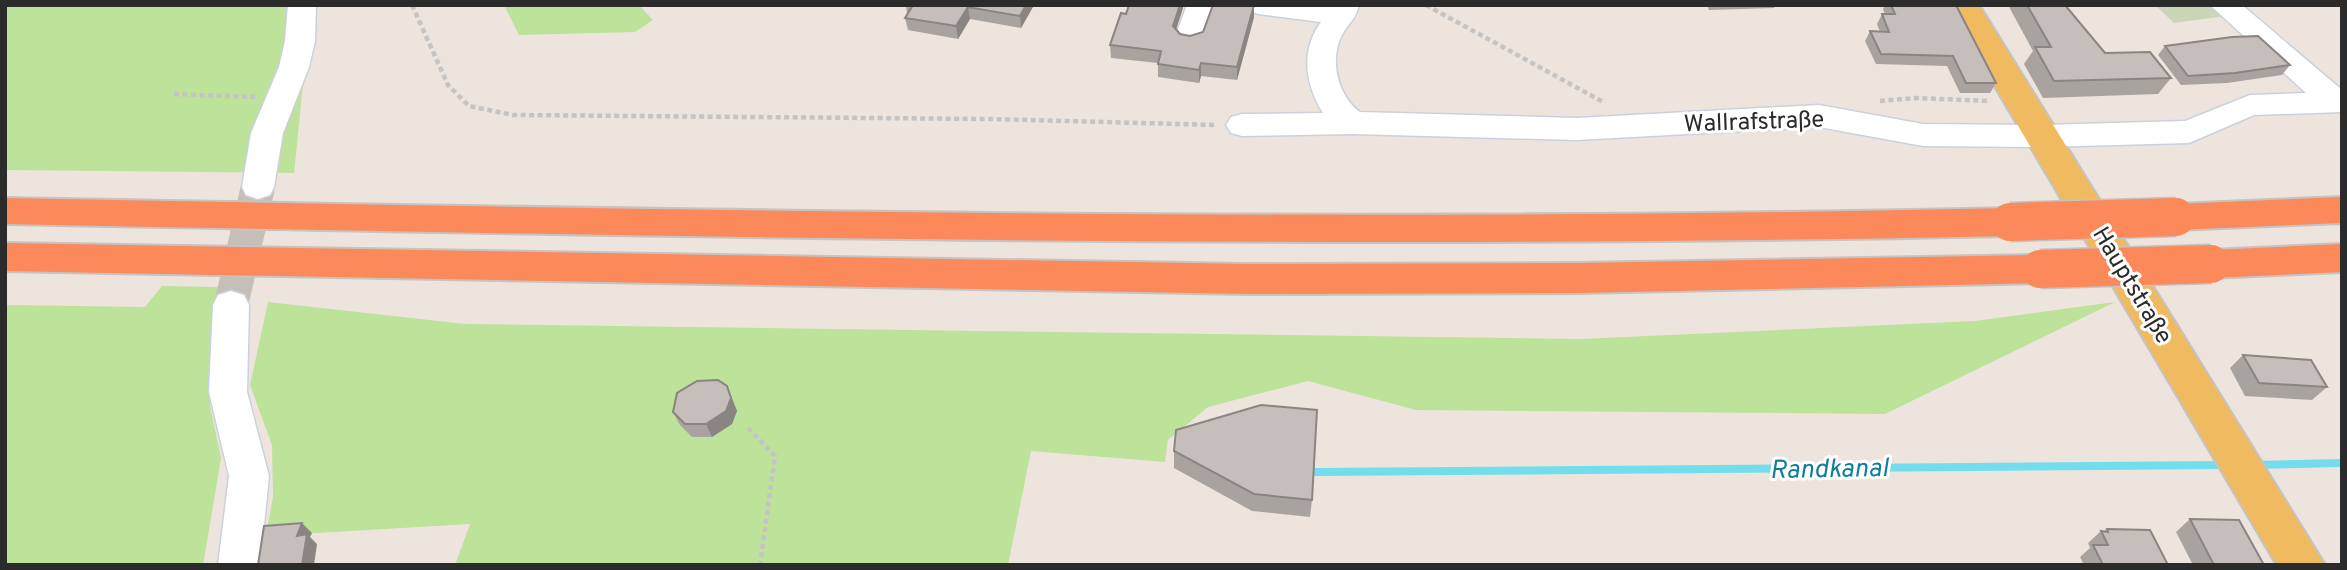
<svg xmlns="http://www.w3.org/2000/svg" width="2347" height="570" font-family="Overpass,sans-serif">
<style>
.green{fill:#bde29a}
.cemetery{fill:#cad6b5}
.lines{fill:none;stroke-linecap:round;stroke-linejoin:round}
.stream{stroke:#72dded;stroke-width:8}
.minor-tunnel{stroke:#c6bfb9;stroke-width:34;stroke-dasharray:34 18;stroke-linecap:butt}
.minor-casing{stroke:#cbd1dc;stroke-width:3}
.major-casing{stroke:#c4c4c4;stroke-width:4}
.highway-casing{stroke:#c4c4c4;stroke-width:4}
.path{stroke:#c4c4c4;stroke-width:4.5;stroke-dasharray:5 3.5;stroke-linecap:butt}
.minor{fill:#fff;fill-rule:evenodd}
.major{fill:#efba60;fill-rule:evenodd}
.highway{fill:#fc8959;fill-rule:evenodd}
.highway-bridge-casing{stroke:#c4c4c4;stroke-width:41;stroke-linecap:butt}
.highway-bridge{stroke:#fc8959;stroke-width:38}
.wall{fill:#a9a3a0}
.shaded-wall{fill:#8a8582}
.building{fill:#c5beba;stroke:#8a8582;stroke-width:2}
.labels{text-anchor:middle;stroke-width:6;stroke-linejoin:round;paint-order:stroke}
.street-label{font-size:24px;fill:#2b2b2b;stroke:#fff}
.water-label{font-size:26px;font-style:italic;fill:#0f7e9a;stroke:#fff}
</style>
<rect width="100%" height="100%" fill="#ede4dd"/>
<g class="green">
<polygon points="5,5 311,5 294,173 5,170"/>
<polygon points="504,5 639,5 653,20 635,32 519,35"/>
<polygon points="162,286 218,287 210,406 221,458 203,565 5,565 5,305 145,307"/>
<polygon points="268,302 465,324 1581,339 1975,321 2115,302 1885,414 1416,410 1308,381 1208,407 1168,440 1165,462 1031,451 1008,565 455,565 470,524 266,536 273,496 272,445 250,385"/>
</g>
<polygon class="cemetery" points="2155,5 2213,5 2225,16 2174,23"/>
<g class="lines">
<g class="stream">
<polyline points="2254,465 2342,463"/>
<polyline points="1316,472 2227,465"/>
</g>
<polyline class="minor-tunnel" points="231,305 258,187"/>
<defs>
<g id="minor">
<polygon points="288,5 316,5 315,41 309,67 283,133 274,187 270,195 258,199 246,195 242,187 251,133 279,67 285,41"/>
<polygon points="1187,5 1215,5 1200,44 1190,46 1180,44 1175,37"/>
<path d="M1244,5H1359C1356,20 1347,24 1341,37C1329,62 1339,97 1360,112L1577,118L1819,105L1923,124L2043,125L2185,121L2250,95L2306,93L2210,5H2242L2342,90V112L2254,115L2189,143L2043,147L1923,146L1819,127L1577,140L1353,134L1242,136L1231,133L1226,125L1231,117L1242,114L1323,113C1305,84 1300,51 1321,22L1258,14L1248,11Z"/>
<polygon points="231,291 244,295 249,305 247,392 269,476 260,565 218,565 229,476 209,392 213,305 218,295"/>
</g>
<polygon id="major" points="1947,5 1979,5 2325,565 2277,565"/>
<g id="highway">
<polygon points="2342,197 2342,223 2176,230 2163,227 2158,217 2163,207 2176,204"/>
<path d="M5,198C674,210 1342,223 2010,208L2023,212L2028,222L2023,232L2010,236C1342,250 674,237 5,224Z"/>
<polygon points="5,243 1246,264 1578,263 2040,255 2053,259 2059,269 2053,279 2040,283 1578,293 1246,294 5,271"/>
<polygon points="2342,244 2342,272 2211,278 2198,274 2192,264 2198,254 2211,250"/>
</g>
</defs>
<use href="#minor" class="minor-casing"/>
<use href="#major" class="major-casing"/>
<use href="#highway" class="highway-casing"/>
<g class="path">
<polyline points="412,5 448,85 469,106 513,115 990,119 1217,125"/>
<polyline points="1426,5 1605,103"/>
<polyline points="174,94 255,97"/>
<polyline points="1880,101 1916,98 1990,101"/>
<polyline points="748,428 775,456 760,565"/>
</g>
<use href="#minor" class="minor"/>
<use href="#major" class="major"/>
<use href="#highway" class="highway"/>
<defs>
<g id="highway-bridge">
<polyline points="2010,222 2176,217"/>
<polyline points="2040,269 2211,264"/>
</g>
</defs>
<use href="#highway-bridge" class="highway-bridge-casing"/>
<use href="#highway-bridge" class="highway-bridge"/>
</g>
<g class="wall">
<polygon points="906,5 1034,5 1021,28 970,19 958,39 908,30 905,18 907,14"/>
<polygon points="1254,5 1254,17 1237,80 1201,76 1199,83 1158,77 1158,63 1111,58 1110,45 1126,14 1183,8 1176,29 1180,34 1190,36 1203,32"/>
<polygon points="1707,5 1776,5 1774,8 1709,10"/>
<polygon points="1885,5 1956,5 1996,83 1990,93 1960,93 1947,66 1876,64 1865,41 1870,31 1880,32 1877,24 1882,14 1885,14 1883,9"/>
<polygon points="2008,5 2065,5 2105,53 2171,78 2158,94 2043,98 2024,64 2033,51"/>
<polygon points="2165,46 2290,65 2282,75 2227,83 2181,85 2158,55"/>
<polygon points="2243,355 2327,387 2312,400 2245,396 2230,368"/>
<polygon points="727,386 737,411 732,424 712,437 692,437 680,425 673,412"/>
<polygon points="1174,451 1312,500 1310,517 1252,511 1174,468"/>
<polygon points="2190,519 2264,565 2193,565 2176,532"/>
<polygon points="2107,529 2168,565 2084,565 2080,557 2090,548 2088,543 2101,531 2104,531"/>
</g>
<g class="shaded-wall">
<polygon points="1026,5 1034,5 1021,28 1020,16"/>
<polygon points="1180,5 1183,5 1183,8 1173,39 1173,26"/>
<polygon points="1254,5 1254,17 1237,80 1237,67"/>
<polygon points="968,7 970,19 958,39 956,26"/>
<polygon points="1201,63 1201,76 1199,83 1199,70"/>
<polygon points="727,386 737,411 732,424 712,437 706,424"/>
<polygon points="302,523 312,533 310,537 317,544 314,565 302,565 297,536"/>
</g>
<g class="building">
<polygon points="913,5 1026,5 1020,16 968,7 956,26 905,18"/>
<polygon points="1129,5 1180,5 1173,26 1180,34 1190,36 1203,32 1213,5 1254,5 1237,67 1201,63 1199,70 1158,64 1161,51 1110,45 1121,13 1126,14"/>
<polygon points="1891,5 1956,5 1996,83 1966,83 1953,56 1881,54 1870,31 1889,32 1882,14 1895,14"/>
<polygon points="2027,5 2065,5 2105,53 2150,52 2171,78 2054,81 2035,47 2051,47"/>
<polygon points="2258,36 2290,65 2235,73 2188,76 2165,46 2232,37"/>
<polygon points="2243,355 2311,360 2327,387 2259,383"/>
<polygon points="718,380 727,386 731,398 726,411 706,424 685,424 673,412 677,393 697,381"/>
<polygon points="1261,405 1317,410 1312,500 1254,494 1174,451 1176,430"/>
<polygon points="2190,519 2239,520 2264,565 2214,565"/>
<polygon points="302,523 297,536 307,534 302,565 258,565 264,526"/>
<polygon points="2107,529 2150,530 2168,565 2103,565 2093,545 2108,545 2101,531 2108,532"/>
</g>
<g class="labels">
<g class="street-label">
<text transform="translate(1754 121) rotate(-2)" y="8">Wallrafstraße</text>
<text transform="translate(2133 285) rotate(59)" y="8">Hauptstraße</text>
</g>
<g class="water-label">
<text transform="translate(1829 468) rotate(-1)" y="9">Randkanal</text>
</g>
</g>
<rect width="2347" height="570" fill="none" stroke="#2b2b2b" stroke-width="14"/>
</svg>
